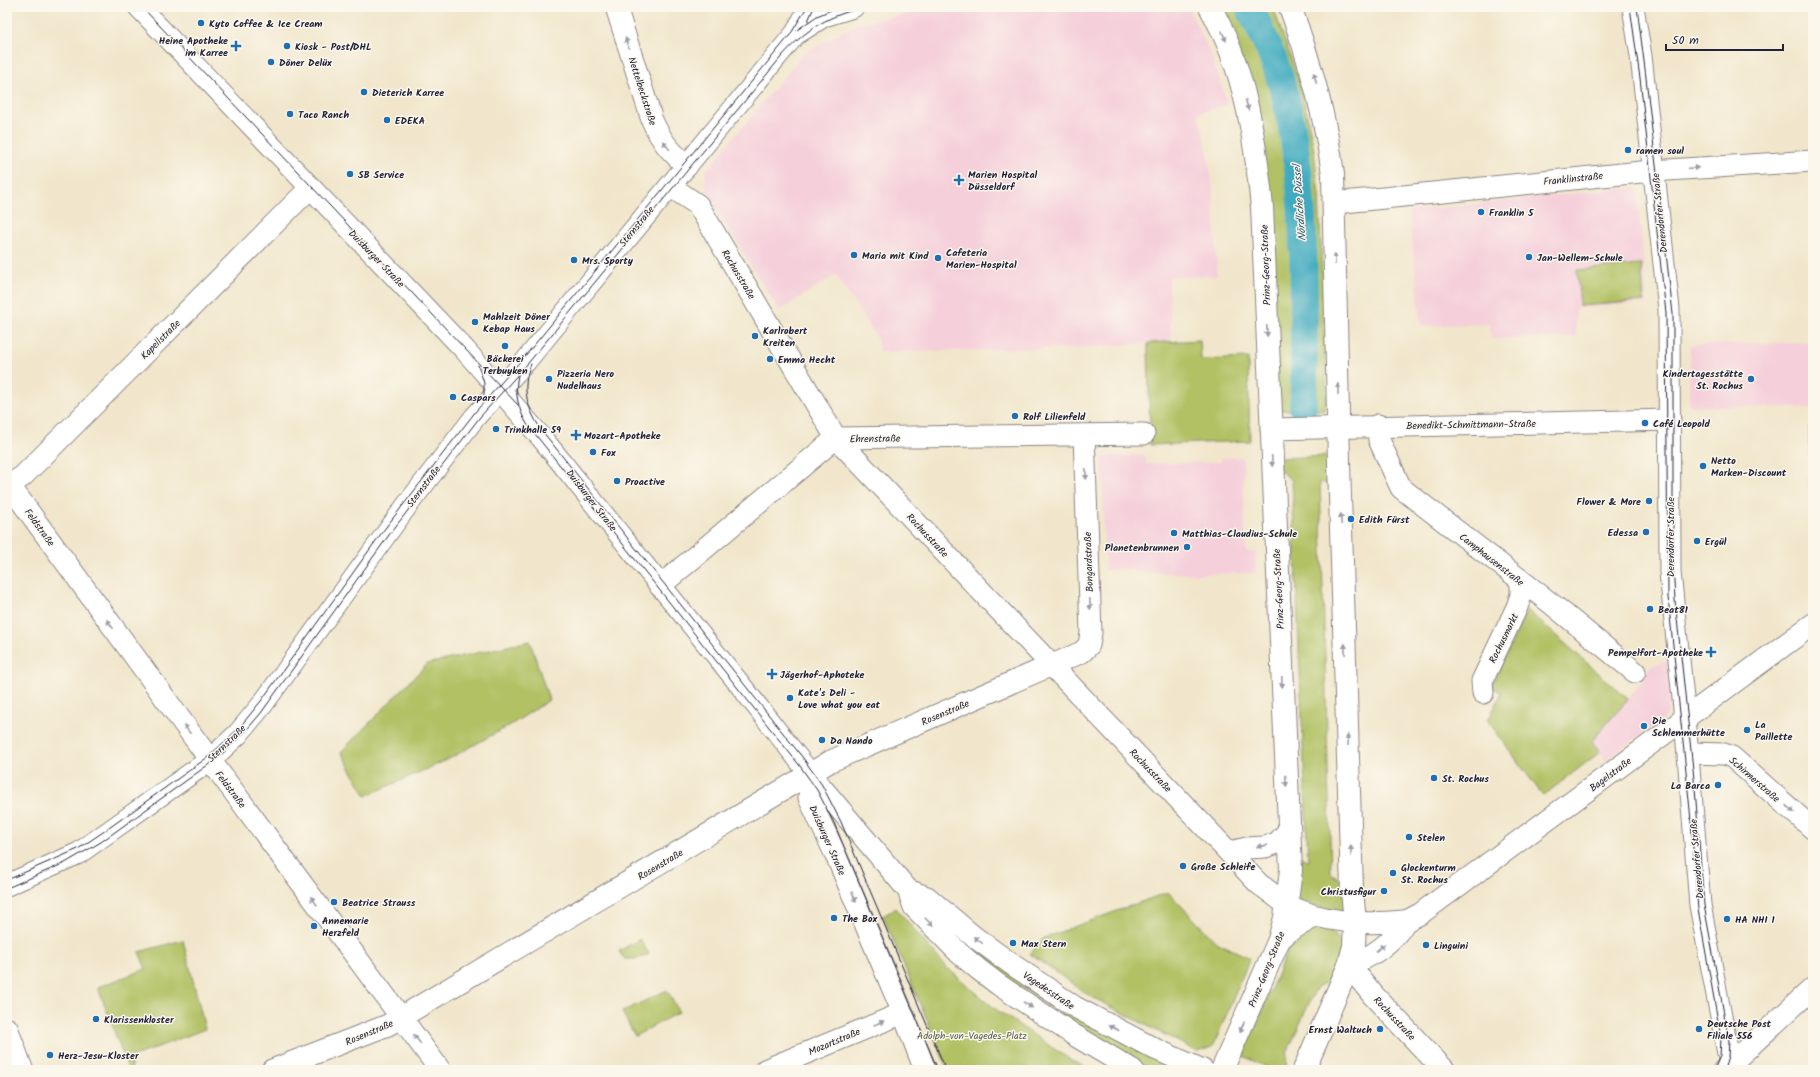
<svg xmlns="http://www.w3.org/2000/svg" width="1820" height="1077" font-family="Kalam,sans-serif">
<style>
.built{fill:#f5cfda}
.green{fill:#b1c164;stroke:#6a7250}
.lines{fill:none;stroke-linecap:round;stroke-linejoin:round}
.river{stroke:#41abc0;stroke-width:28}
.minor-casing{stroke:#8a8483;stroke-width:23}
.major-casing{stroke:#8a8483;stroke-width:24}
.minor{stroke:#fff;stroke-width:21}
.major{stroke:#fff;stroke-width:22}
.tram{stroke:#22223b;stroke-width:1}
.oneway{fill:#9c9ca7}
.poi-dot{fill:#1f6fb2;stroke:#fbf7ec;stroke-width:1.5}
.labels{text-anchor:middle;stroke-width:3;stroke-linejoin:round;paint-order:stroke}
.poi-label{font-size:10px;font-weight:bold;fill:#22223b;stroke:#fbf7ec;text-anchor:start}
.street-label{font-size:10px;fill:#22223b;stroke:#fbf7ec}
.park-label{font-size:10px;fill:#545a49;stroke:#fbf7ec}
.water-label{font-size:11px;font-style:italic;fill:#2e5970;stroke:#fbf7ec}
</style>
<rect width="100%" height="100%" fill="#fbf7ec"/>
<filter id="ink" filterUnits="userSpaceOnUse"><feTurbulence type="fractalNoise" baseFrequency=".025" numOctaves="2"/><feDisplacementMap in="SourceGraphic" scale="8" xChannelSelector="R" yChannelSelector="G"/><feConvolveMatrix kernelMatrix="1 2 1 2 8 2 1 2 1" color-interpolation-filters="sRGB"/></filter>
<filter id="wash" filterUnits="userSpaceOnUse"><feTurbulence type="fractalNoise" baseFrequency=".012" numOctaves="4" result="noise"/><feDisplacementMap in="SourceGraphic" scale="16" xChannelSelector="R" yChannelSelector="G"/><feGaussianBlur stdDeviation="0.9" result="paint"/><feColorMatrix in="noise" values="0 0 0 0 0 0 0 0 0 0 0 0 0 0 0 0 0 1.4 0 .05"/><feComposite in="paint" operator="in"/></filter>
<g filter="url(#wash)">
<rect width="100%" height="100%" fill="#f1e6cb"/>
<g class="built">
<polygon points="939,7 1188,7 1210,53 1228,104 1198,113 1207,149 1213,189 1217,276 1169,277 1171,342 1200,340 1201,360 1248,358 1250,441 1150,445 1147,343 1074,348 880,352 877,338 836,275 779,311 707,194 705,172 803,54 857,24"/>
<polygon points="1637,187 1647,303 1576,308 1576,337 1491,339 1490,324 1421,326 1409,211"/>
<polygon points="1813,342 1813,408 1689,406 1690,345"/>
<polygon points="1145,455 1146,464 1221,462 1221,458 1243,457 1246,552 1256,552 1256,573 1197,574 1134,572 1133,569 1105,570 1102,457"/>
<polygon points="1667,661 1671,697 1668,711 1664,718 1606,760 1592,741 1628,699 1643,679 1651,666"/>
</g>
<g class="green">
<polygon points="1216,7 1273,7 1301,87 1314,150 1319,195 1327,403 1324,410 1275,410 1269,206"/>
<polygon points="1641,265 1644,301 1580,306 1577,270"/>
<polygon points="1200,340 1201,360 1248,358 1250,441 1150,445 1148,343"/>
<polygon points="1809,427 1813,427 1813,491 1810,491"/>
<polygon points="1332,456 1332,487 1320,481 1331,873 1343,882 1348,912 1342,912 1296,901 1296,854 1308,861 1292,480 1279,470 1279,458"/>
<polygon points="1527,610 1628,699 1592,741 1600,752 1543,796 1488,721 1502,692 1491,687"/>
<polygon points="530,641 549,700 512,724 447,760 366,796 341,752 427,664"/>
<polygon points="1168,892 1216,942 1250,958 1213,1047 1198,1052 1090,996 1030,954 1044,938"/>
<polygon points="896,908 945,966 994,1008 1072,1061 1091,1070 948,1070 883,916"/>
<path d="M1316,929C1330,929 1336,933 1342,946L1329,980L1315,990L1287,1053L1286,1070H1272L1243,1056L1290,944C1297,936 1306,932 1316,929Z"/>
<polygon points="640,939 649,954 637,959 624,959 619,951"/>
<polygon points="183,940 205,1029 129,1058 132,1068 128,1069 98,987 146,969 139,952"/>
<polygon points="973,946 1177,1070 1154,1070 1114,1050 967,952"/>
<polygon points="667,990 679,1012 635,1036 622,1012"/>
</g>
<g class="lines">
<path class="river" d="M1249,7C1262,32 1274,58 1282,85C1309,181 1303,288 1304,387L1303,407"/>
</g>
</g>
<g filter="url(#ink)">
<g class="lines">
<defs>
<g id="minor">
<polyline points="139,7 465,350 541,437 738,682 811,775 908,890 914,907 959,953 978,969 999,985 1074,1035 1133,1070"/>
<path d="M616,7L652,120C661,141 670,151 687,166"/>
<polyline points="1633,7 1641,56 1669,309 1670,572 1685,718 1700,905 1730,1064"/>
<polyline points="799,32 824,16 853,7"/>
<path d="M670,186L698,205L836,438L1259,884C1268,890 1277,898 1286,904C1321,923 1366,925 1403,921C1409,921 1415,916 1420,914L1813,624"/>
<polyline points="1334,203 1651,171 1813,161"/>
<polyline points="1378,425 1379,440 1401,488 1553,605 1635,672"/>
<polyline points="1271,429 1670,420"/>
<polyline points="10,486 208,757 440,1070"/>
<polyline points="7,487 23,476 310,188"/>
<polyline points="660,586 836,438 1144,434"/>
<polyline points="1483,693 1482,681 1517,607 1521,595 1521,581"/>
<polyline points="1688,753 1724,754 1732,757 1813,829"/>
<polyline points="811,775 809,798 838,860 903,1013 925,1070"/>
<polyline points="1230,852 1247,848 1265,847 1277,843 1289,830"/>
<polyline points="7,885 79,853 107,833 210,760 238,734 262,705 408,504 475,417 525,362 796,33 810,7"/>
<polyline points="908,890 927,897 973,936 1010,963 1075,1007 1155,1049 1203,1070"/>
<polyline points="1279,940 1291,930 1316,916"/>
<path d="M1349,965C1371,958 1393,942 1405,922"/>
<polyline points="272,1070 388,1025 831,761 1082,652 1089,645 1091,633 1084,435"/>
<polyline points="765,1070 903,1013"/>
<polyline points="1724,1070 1813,988"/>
</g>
<g id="major">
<path d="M1210,7C1245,68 1255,138 1262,207L1291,870L1285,918L1279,940L1222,1070"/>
<path d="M1290,7C1311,63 1325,115 1333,174L1339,463L1352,890L1355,922L1354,946L1349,965L1304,1070"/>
<polyline points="1349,965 1373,995 1444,1070"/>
<polyline points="7,1029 22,1070"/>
</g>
</defs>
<use href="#minor" class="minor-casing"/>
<use href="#major" class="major-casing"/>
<use href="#minor" class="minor"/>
<use href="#major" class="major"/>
<g class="tram">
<polyline points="142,7 518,405"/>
<polyline points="1630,7 1640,78 1666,313 1668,597 1690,810 1698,909 1721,1038 1720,1056 1714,1070"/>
<polyline points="1637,7 1645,69 1673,314 1673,561 1675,600 1695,788 1704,905 1729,1041 1728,1057 1724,1070"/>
<polyline points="808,21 814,7"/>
<polyline points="797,30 817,16 838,7"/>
<path d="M531,364C520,389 528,411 543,432L803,758L822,785L841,822L946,1070"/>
<polyline points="478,365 484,383 484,402"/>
<path d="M518,375C514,392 518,409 527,424L800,766L817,790L834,823L938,1070"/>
<polyline points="7,880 78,849 109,828 208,757 239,728 261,701 383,531 476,411 525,356 790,35 807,7"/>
<path d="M7,888L65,863L101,842L219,757L244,733L261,713L389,535L480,417L529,362L782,56C807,28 829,15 866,7"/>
</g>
</g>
<defs><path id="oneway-solid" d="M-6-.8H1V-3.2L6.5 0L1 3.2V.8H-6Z"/></defs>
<g class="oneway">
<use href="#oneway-solid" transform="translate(1224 36) rotate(67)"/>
<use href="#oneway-solid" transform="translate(627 43) rotate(-108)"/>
<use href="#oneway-solid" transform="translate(1315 78) rotate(-105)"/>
<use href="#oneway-solid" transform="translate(1247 105) rotate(75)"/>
<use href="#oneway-solid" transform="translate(666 145) rotate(-129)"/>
<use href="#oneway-solid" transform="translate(1693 168) rotate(-3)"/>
<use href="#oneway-solid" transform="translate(1335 259) rotate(-91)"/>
<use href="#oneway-solid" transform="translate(1267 331) rotate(88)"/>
<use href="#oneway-solid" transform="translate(1338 389) rotate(-91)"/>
<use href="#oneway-solid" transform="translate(1272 461) rotate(87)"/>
<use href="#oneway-solid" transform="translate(1086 474) rotate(88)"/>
<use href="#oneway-solid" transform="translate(1341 519) rotate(-92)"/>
<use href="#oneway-solid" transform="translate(1090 604) rotate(88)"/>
<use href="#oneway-solid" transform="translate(110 624) rotate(-126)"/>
<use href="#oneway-solid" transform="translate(1345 649) rotate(-92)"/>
<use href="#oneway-solid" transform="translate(1282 682) rotate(88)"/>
<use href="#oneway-solid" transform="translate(187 729) rotate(-126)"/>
<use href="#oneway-solid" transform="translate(1348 740) rotate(-92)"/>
<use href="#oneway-solid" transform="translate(1286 781) rotate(87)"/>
<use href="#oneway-solid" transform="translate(1790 809) rotate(42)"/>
<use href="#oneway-solid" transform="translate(1262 846) rotate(172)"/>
<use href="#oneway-solid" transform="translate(1351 851) rotate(-91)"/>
<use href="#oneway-solid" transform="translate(854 897) rotate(67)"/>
<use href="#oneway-solid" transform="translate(314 901) rotate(-127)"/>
<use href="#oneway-solid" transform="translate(929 922) rotate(45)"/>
<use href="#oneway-solid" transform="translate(978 940) rotate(-143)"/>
<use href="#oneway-solid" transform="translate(1380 948) rotate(-38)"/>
<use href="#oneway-solid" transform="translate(1028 1005) rotate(33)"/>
<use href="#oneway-solid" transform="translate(879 1023) rotate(-23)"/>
<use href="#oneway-solid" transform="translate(1242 1027) rotate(113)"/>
<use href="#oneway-solid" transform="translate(1114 1028) rotate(-153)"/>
<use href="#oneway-solid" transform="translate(417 1039) rotate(-127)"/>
</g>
</g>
<g class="poi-dot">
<circle cx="201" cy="23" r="4"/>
<path d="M234 40h4v4h4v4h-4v4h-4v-4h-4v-4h4z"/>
<circle cx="287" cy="46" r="4"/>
<circle cx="271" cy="62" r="4"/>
<circle cx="364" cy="92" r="4"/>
<circle cx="290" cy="114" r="4"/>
<circle cx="387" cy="120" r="4"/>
<circle cx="1628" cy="150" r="4"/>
<circle cx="350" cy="174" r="4"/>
<path d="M957 174h4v4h4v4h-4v4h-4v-4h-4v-4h4z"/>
<circle cx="1481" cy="212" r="4"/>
<circle cx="854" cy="255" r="4"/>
<circle cx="1529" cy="257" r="4"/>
<circle cx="938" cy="258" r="4"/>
<circle cx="574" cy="260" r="4"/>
<circle cx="475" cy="322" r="4"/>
<circle cx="755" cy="336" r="4"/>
<circle cx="505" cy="346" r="4"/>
<circle cx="770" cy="359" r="4"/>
<circle cx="549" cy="379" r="4"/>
<circle cx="1751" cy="379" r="4"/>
<circle cx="453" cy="397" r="4"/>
<circle cx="1015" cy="416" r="4"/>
<circle cx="1645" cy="423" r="4"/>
<circle cx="496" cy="429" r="4"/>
<path d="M574 429h4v4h4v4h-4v4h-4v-4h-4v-4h4z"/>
<circle cx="593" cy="452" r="4"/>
<circle cx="1703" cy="466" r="4"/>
<circle cx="617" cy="481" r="4"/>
<circle cx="1649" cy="501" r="4"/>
<circle cx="1351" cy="519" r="4"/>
<circle cx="1646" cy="532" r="4"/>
<circle cx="1174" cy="533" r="4"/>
<circle cx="1697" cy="541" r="4"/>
<circle cx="1187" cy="547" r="4"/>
<circle cx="1650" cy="609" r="4"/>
<path d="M1709 646h4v4h4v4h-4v4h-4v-4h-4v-4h4z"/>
<path d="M770 668h4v4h4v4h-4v4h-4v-4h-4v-4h4z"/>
<circle cx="790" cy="698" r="4"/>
<circle cx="1644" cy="726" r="4"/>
<circle cx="1747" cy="730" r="4"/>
<circle cx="822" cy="740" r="4"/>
<circle cx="1434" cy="778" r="4"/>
<circle cx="1718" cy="785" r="4"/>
<circle cx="1409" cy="837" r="4"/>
<circle cx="1183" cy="866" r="4"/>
<circle cx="1393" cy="873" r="4"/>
<circle cx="1384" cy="891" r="4"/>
<circle cx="334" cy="902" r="4"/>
<circle cx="834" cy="918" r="4"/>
<circle cx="1727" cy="919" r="4"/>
<circle cx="314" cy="926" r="4"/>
<circle cx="1013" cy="943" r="4"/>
<circle cx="1426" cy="945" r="4"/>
<circle cx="96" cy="1019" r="4"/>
<circle cx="1380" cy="1029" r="4"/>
<circle cx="1699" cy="1029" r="4"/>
<circle cx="50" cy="1055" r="4"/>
</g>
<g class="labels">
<g class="poi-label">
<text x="209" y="27">Kyto Coffee &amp; Ice Cream</text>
<text x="228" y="44" text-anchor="end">Heine Apotheke<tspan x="228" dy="12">im Karree</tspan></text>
<text x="295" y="50">Kiosk - Post/DHL</text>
<text x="279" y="66">Döner Delüx</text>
<text x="372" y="96">Dieterich Karree</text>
<text x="298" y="118">Taco Ranch</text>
<text x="395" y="124">EDEKA</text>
<text x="1636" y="154">ramen soul</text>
<text x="358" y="178">SB Service</text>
<text x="968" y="178">Marien Hospital<tspan x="968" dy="12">Düsseldorf</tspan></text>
<text x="1489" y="216">Franklin 5</text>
<text x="946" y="256">Cafeteria<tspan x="946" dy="12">Marien-Hospital</tspan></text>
<text x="862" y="259">Maria mit Kind</text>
<text x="1537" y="261">Jan-Wellem-Schule</text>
<text x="582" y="264">Mrs. Sporty</text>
<text x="483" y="320">Mahlzeit Döner<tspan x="483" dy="12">Kebap Haus</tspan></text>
<text x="763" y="334">Karlrobert<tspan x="763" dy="12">Kreiten</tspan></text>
<text x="505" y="362" text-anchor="middle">Bäckerei<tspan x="505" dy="12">Terbuyken</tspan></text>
<text x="778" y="363">Emma Hecht</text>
<text x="557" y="377">Pizzeria Nero<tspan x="557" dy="12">Nudelhaus</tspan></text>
<text x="1743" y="377" text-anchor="end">Kindertagesstätte<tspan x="1743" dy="12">St. Rochus</tspan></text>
<text x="461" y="401">Caspars</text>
<text x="1023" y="420">Rolf Lilienfeld</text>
<text x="1653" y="427">Café Leopold</text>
<text x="504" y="433">Trinkhalle 59</text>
<text x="584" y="439">Mozart-Apotheke</text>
<text x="601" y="456">Fox</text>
<text x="1711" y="464">Netto<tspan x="1711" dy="12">Marken-Discount</tspan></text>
<text x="625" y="485">Proactive</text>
<text x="1641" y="505" text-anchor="end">Flower &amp; More</text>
<text x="1359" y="523">Edith Fürst</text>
<text x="1638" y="536" text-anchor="end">Edessa</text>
<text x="1182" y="537">Matthias-Claudius-Schule</text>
<text x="1705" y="545">Ergül</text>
<text x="1179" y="551" text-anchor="end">Planetenbrunnen</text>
<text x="1658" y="613">Beat81</text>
<text x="1703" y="656" text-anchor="end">Pempelfort-Apotheke</text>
<text x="780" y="678">Jägerhof-Aphoteke</text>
<text x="798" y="696">Kate's Deli -<tspan x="798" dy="12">Love what you eat</tspan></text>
<text x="1652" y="724">Die<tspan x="1652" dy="12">Schlemmerhütte</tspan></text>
<text x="1755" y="728">La<tspan x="1755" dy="12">Paillette</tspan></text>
<text x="830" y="744">Da Nando</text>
<text x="1442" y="782">St. Rochus</text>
<text x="1710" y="789" text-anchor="end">La Barca</text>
<text x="1417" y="841">Stelen</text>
<text x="1191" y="870">Große Schleife</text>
<text x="1401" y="871">Glockenturm<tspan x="1401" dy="12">St. Rochus</tspan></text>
<text x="1376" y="895" text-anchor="end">Christusfigur</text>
<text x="342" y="906">Beatrice Strauss</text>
<text x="842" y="922">The Box</text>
<text x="1735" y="923">HA NHI 1</text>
<text x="322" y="924">Annemarie<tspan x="322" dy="12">Herzfeld</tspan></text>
<text x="1021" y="947">Max Stern</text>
<text x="1434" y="949">Linguini</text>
<text x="104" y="1023">Klarissenkloster</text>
<text x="1707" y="1027">Deutsche Post<tspan x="1707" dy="12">Filiale 556</tspan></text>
<text x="1372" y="1033" text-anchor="end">Ernst Waltuch</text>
<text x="58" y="1059">Herz-Jesu-Kloster</text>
</g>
<g class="street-label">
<text transform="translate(643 91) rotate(72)" y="4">Nettelbeckstraße</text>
<text transform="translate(1573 178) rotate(-6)" y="4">Franklinstraße</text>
<text transform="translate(1659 213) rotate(-96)" y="4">Derendorfer Straße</text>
<text transform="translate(636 226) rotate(-51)" y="4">Sternstraße</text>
<text transform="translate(377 258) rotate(46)" y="4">Duisburger Straße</text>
<text transform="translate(1265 265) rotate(-92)" y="4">Prinz-Georg-Straße</text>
<text transform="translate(739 274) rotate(59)" y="4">Rochusstraße</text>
<text transform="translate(160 339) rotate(-45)" y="4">Kapellstraße</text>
<text transform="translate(1471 424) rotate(-1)" y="4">Benedikt-Schmittmann-Straße</text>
<text transform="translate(875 438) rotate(-1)" y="4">Ehrenstraße</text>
<text transform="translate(423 486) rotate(-53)" y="4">Sternstraße</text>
<text transform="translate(592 500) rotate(52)" y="4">Duisburger Straße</text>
<text transform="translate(40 527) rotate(54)" y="4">Feldstraße</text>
<text transform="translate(928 535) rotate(47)" y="4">Rochusstraße</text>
<text transform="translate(1670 537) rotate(-90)" y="4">Derendorfer Straße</text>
<text transform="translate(1492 559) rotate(38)" y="4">Camphausenstraße</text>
<text transform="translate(1088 562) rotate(-92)" y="4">Bongardstraße</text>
<text transform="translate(1278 589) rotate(-93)" y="4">Prinz-Georg-Straße</text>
<text transform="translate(1503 638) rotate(-64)" y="4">Rochusmarkt</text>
<text transform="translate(945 712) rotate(-23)" y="4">Rosenstraße</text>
<text transform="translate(226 743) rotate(-44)" y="4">Sternstraße</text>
<text transform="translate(1151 770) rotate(46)" y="4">Rochusstraße</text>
<text transform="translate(1610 774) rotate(-37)" y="4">Bagelstraße</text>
<text transform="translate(1755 779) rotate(41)" y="4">Schirmerstraße</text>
<text transform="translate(231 789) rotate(53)" y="4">Feldstraße</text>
<text transform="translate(828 840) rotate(66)" y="4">Duisburger Straße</text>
<text transform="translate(1696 859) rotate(-95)" y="4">Derendorfer Straße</text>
<text transform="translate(660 864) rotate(-31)" y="4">Rosenstraße</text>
<text transform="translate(1266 969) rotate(-68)" y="4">Prinz-Georg-Straße</text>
<text transform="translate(1049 990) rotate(34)" y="4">Vagedesstraße</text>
<text transform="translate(1395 1018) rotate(47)" y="4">Rochusstraße</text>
<text transform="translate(369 1032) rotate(-23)" y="4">Rosenstraße</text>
<text transform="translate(834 1041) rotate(-23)" y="4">Mozartstraße</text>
</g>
<g class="park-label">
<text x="972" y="1039">Adolph-von-Vagedes-Platz</text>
</g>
<g class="water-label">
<text transform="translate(1299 203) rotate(-94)" y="4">Nördliche Düssel</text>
</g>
</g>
<rect width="1820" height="1077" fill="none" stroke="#fbf7ec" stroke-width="24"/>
<path d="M1666 44v6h117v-6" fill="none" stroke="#22223b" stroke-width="2"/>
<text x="1672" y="44" font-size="12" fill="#22223b" stroke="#fbf7ec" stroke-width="3" paint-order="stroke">50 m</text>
</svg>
